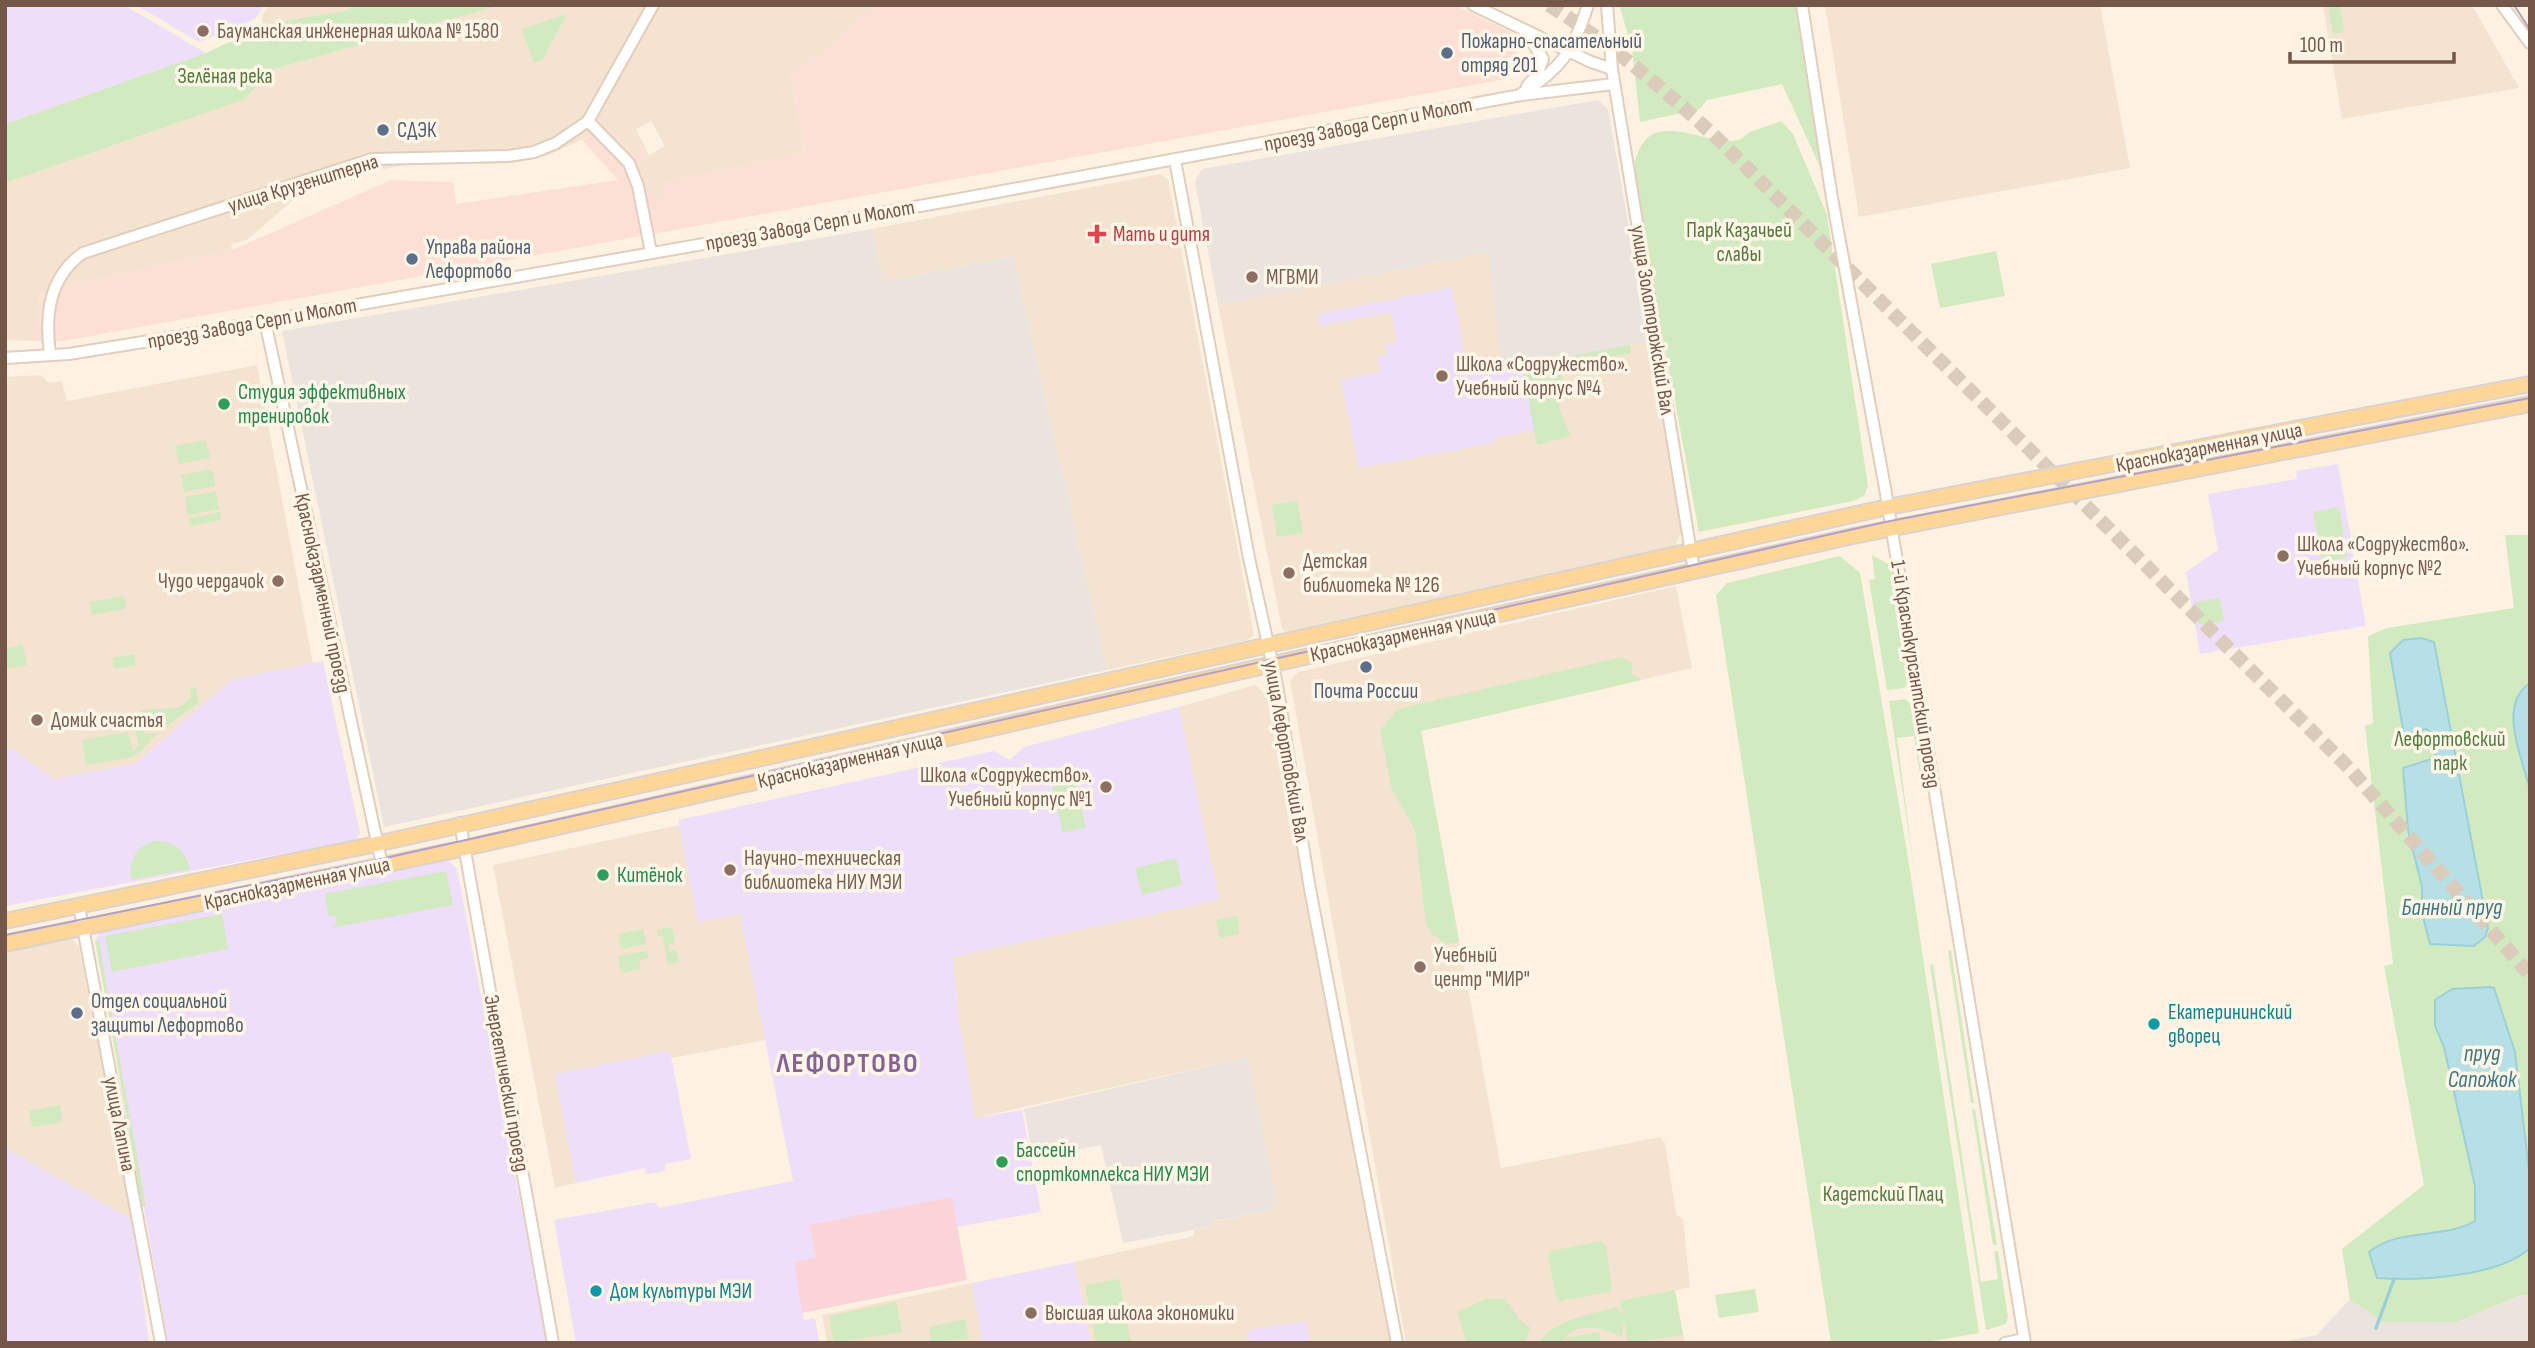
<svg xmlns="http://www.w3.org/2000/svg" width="2535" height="1348" font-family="'Sofia Sans Condensed',sans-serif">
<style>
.residential{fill:#f4e3d0}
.commercial{fill:#fde0d5}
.industrial{fill:#ebe3dd}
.education{fill:#efdef9}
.medical{fill:#fbd4d9}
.green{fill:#d2eac0}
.water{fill:#b6e0e6;stroke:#9cd0d8;stroke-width:2}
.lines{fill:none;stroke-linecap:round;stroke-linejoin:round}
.stream{stroke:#9cd0d8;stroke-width:3.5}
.major-tunnel{stroke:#dbcbbb;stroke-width:14;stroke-dasharray:14 7;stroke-linecap:butt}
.minor-casing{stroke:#e1cebd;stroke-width:14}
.major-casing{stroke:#dbd3cf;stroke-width:18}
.minor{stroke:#fff;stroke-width:10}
.major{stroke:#fdd698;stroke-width:14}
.tram{stroke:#b4a0c6;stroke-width:2}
.education-dot{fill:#8d6e63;stroke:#fff6e8;stroke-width:2.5}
.service-dot{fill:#5c6f8a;stroke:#fff6e8;stroke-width:2.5}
.health-dot{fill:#e0444e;stroke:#fff6e8;stroke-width:2.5}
.leisure-dot{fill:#2e9e5b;stroke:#fff6e8;stroke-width:2.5}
.culture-dot{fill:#0f9aa8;stroke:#fff6e8;stroke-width:2.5}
.labels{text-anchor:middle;stroke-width:7;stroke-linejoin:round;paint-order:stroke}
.education-label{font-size:21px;fill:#785e54;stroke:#fff6e8;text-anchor:start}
.service-label{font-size:21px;fill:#4e5e75;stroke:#fff6e8;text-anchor:start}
.park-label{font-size:21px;fill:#527a40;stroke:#fff6e8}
.street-label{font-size:21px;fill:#745748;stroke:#fff6e8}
.health-label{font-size:21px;fill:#be3a42;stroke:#fff6e8;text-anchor:start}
.leisure-label{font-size:21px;fill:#27864d;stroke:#fff6e8;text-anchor:start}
.culture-label{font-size:21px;fill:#0d838f;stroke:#fff6e8;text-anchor:start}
.water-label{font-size:23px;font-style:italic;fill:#3e7782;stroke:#fff6e8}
.district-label{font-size:28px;font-weight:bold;letter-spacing:2px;fill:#856398;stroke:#fff6e8}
</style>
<rect width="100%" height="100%" fill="#fdf2e1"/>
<g class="residential">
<polygon points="270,5 354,5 345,11 262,26 262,16"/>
<polygon points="501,5 877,5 819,56 790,72 805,153 664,183 662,195 650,197 639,161 665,146 651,121 636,129 646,149 634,156 608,127 547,156 512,163 404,165 384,169 300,194 247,240 231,244 232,250 61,287 39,296 36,332 30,341 5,340 5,183 243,100 274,69"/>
<polygon points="1825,5 2100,5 2130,168 1859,217"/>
<polygon points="2323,5 2472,5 2519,88 2342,119"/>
<polygon points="1160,174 1168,179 1254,635 1248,640 1107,670 1013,256 883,282 872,229"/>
<polygon points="1488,252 1522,365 1649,341 1682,531 1673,550 1291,636 1282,629 1218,305"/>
<polygon points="257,365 313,664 232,679 135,764 53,779 11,749 5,750 5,377 41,375 49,383 62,381 67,401"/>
<polygon points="1676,586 1692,668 1421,731 1501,1168 1660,1137 1665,1143 1676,1214 1683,1219 1690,1287 1675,1291 1685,1343 1406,1343 1290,680 1298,672"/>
<polygon points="1255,685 1267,695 1390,1343 1310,1343 1306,1322 1247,1330 1250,1343 1091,1343 1074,1262 1194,1236 1194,1230 1212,1227 1212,1222 1273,1210 1248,1057 975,1118 958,1013 953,957 1219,900 1179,707"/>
<polygon points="679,825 698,922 740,914 765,1040 672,1058 670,1052 555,1074 576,1183 555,1188 493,865"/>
<polygon points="71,938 79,946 133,1220 5,1148 5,950"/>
<polygon points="972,1283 982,1343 827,1343 822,1315"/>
</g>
<polygon class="commercial" points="877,5 1454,5 1524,38 1506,79 64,341 30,341 36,332 39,297 61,287 232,250 391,180 453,182 456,204 618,180 582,140 608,127 634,155 646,149 649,155 639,161 651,197 661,194 664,183 805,153 790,72 819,56"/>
<g class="industrial">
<polygon points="1598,100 1608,109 1649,341 1502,370 1488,252 1218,305 1195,182 1202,169"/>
<polygon points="872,229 883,282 1013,256 1107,670 384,827 282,331"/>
<polygon points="1248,1057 1277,1206 1273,1210 1214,1221 1214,1226 1123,1243 1101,1145 1033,1158 1024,1109"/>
<polygon points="2520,1295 2530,1295 2530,1343 2286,1341 2317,1335 2350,1299 2382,1322 2457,1322"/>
</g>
<g class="education">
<polygon points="7,5 124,5 206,53 5,124"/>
<polygon points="136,5 264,5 255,19 199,42"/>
<polygon points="1452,287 1465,356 1488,363 1496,372 1522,365 1535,430 1493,438 1494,443 1359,468 1341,380 1380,372 1377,356 1387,354 1385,345 1397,343 1391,312 1320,326 1318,314"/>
<polygon points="2338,464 2366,626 2200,654 2186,572 2218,550 2208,494 2297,479 2296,471"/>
<polygon points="323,661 360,833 356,840 5,906 5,750 11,749 54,779 135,764 232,679"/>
<polygon points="1179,707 1219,900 953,957 958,1013 975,1118 1022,1110 1041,1212 956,1227 952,1198 809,1226 816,1258 794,1263 804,1320 815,1318 819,1343 576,1343 554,1220 655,1202 659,1208 793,1181 740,914 698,922 678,820 994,751 1010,760 1024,747"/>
<polygon points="447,860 457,869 547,1343 168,1343 96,941 99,932"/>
<polygon points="670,1051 691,1159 665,1164 665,1171 647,1174 645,1168 576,1183 555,1074"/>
<polygon points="5,1148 133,1220 149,1343 5,1343"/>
<polygon points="1074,1262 1091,1343 982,1343 972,1283"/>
<polygon points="1306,1321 1310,1343 1250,1343 1247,1330"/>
</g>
<polygon class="medical" points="952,1197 967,1280 802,1313 794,1262 816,1258 809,1225"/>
<g class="green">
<polygon points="354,5 501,5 274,69 243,100 5,183 5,124 206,53 267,24 345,11"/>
<polygon points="1619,5 1795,5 1821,169 1782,84 1707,100 1700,109 1640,122 1632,48"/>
<polygon points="2328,5 2340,5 2344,32 2333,34"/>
<polygon points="567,14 542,60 534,63 522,29"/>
<path d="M1781,121L1793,134L1827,215L1868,486L1864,496L1853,501L1699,532L1633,172C1644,95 1707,152 1741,139C1744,137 1746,134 1750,132C1760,128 1770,126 1781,121Z"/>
<polygon points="1996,251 2005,296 1940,308 1931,264"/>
<polygon points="1630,345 1631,353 1561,367 1564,392 1559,409 1571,436 1537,445 1522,365"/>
<polygon points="206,440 210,458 179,464 175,446"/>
<polygon points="212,469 215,486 184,492 181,475"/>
<polygon points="216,491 219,509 188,515 185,497"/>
<polygon points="1297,501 1303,533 1277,537 1272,505"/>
<polygon points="2339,507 2347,557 2322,562 2313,512"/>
<polygon points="220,512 221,520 190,526 189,518"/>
<polygon points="2505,535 2530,535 2530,1295 2520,1295 2457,1322 2382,1322 2350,1299 2342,1249 2424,1185 2384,966 2393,964 2365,726 2373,723 2368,636 2387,628 2514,608"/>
<polygon points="1872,555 1890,565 1908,682 1904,688 1887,690 1869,580 1875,579"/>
<polygon points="1840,556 1860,573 1909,864 1979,1333 1920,1343 1831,1343 1716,595 1727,583"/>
<polygon points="124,596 126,609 92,615 90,602"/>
<polygon points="2220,598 2224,621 2199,625 2195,602"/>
<polygon points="23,645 27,665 5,669 5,649"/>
<polygon points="134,654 136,665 114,669 112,658"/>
<polygon points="1622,657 1633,664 1631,674 1642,680 1421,731 1459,942 1447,944 1433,935 1426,924 1415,830 1392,790 1380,730 1398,709"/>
<polygon points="196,687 198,703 168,725 151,724 143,734 158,733 134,757 86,765 82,740 128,732 133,751 139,745 135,728 143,720 141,710 178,708 191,698 190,688"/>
<polygon points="1905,699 1913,705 1923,774 1920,774 1914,736 1897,738 1915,875 1889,701"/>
<polygon points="1071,766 1074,779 1052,784 1049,771"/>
<polygon points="1075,781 1086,827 1063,833 1052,787"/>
<path d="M153,841C175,841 184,849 190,869L131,880C129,860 134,849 153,841Z"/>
<polygon points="1176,858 1182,885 1142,895 1135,868"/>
<polygon points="446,871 453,905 331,928 337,924 335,916 329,917 324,894"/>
<polygon points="222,914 228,949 112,972 105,936"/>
<polygon points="1238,916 1239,934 1220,938 1216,920"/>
<polygon points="672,927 675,943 668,944 669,951 676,950 679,962 668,964 663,936 658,936 657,930"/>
<polygon points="643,929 646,944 621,949 618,934"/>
<polygon points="99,940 108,994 105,995 95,941"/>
<polygon points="1951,950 1974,1103 1971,1103 1948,951"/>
<polygon points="647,951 649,958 639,960 641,969 621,973 618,956"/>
<polygon points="1933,964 1981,1282 1998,1279 1994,1251 1998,1251 2008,1317 2006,1324 1986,1330 1930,965"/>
<polygon points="109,999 146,1206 142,1207 106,1000"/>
<polygon points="60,1105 62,1122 32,1127 29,1111"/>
<polygon points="1975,1109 1997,1245 1993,1245 1972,1110"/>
<polygon points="1601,1241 1606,1246 1612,1288 1609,1292 1560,1301 1556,1297 1548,1255 1551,1251"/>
<polygon points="1119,1279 1131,1343 1096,1343 1085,1285"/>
<polygon points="1755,1289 1759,1312 1719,1318 1715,1295"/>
<path d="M1675,1290L1683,1335L1628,1343L1624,1321L1622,1337C1603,1328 1574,1319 1562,1343H1539C1555,1318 1591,1315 1617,1307L1623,1316L1620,1301Z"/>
<polygon points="1486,1299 1505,1299 1520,1320 1531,1328 1524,1343 1467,1343 1457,1312"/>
<polygon points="896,1302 902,1332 834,1343 829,1316"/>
<polygon points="965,1319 969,1339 918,1343 931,1340 929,1327"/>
<polygon points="1599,1332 1601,1343 1567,1343 1566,1338"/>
</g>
<g class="water">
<path d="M2421,638L2434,642L2488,928L2485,937L2474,946L2430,944L2422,913V887L2408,830L2403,768L2435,758C2436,746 2437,735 2426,729L2404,735L2390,653L2403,640Z"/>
<path d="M2530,683V790C2522,757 2497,705 2530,683Z"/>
<path d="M2491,987L2494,988L2515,1052L2530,1179V1248C2499,1277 2417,1281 2377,1278L2369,1252C2400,1227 2442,1240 2475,1221V1186L2444,1047L2435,1026V1000L2452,989Z"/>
</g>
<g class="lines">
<polyline class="stream" points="2376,1328 2394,1279"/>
<path class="major-tunnel" d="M1549,5C1612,45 1668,92 1722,143L2349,768L2530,975"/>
<defs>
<g id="minor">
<polyline points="1473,5 1591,62 1612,69"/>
<polyline points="1607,5 1612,69 1694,571"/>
<polyline points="1802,5 1832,198 1885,488 2025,1343"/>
<polyline points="2502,5 2530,43"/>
<polyline points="1526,32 1543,59 1537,75 1527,86"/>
<path d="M1522,93C1562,69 1574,49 1588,5"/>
<polyline points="588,121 629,163 638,186 651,252"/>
<polyline points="1175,160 1249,558 1277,685 1310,889 1397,1343"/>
<polyline points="265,321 382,865"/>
<path d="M50,355C45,316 48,278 83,253L372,159L508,156L534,152L556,143L588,121L653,5"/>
<polyline points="5,358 69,354 168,338 954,200 1521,95 1614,84"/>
<polyline points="460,823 553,1343"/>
<polyline points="79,906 161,1343"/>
<polyline points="2005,1343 2024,1339"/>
</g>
<g id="major">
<polyline points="5,921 376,844 1888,507 2530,384"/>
<polyline points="5,944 465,848 1273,664 1858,535 2530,404"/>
</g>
</defs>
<use href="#minor" class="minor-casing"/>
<use href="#major" class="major-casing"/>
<use href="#minor" class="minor"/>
<use href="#major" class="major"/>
<g class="tram">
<polyline points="2514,5 2530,30"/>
<polyline points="5,935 381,859 1890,521 2530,398"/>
</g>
</g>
<g class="education-dot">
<circle cx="203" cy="31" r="7"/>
<circle cx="1252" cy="277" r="7"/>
<circle cx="1442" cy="376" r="7"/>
<circle cx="2283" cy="556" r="7"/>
<circle cx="1289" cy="573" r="7"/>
<circle cx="278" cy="581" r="7"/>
<circle cx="37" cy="720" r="7"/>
<circle cx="1106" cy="787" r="7"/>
<circle cx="730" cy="870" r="7"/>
<circle cx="1420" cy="967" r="7"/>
<circle cx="1031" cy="1313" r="7"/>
</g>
<g class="service-dot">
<circle cx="1447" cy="53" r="7"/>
<circle cx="383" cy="130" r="7"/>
<circle cx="412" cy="259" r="7"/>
<circle cx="1366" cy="667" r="7"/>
<circle cx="77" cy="1013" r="7"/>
</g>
<path class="health-dot" d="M1093.5 223.5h7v7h7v7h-7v7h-7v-7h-7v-7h7z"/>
<g class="leisure-dot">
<circle cx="224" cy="404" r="7"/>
<circle cx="603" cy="875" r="7"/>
<circle cx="1002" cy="1162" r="7"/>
</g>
<g class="culture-dot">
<circle cx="2154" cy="1024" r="7"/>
<circle cx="596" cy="1291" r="7"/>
</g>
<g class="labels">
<g class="education-label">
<text x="217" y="38">Бауманская инженерная школа № 1580</text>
<text x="1266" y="284">МГВМИ</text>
<text x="1456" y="371">Школа «Содружество».<tspan x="1456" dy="24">Учебный корпус №4</tspan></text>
<text x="2297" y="551">Школа «Содружество».<tspan x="2297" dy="24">Учебный корпус №2</tspan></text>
<text x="1303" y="568">Детская<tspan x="1303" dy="24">библиотека № 126</tspan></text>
<text x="264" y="588" text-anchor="end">Чудо чердачок</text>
<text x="51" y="727">Домик счастья</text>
<text x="1092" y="782" text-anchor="end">Школа «Содружество».<tspan x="1092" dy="24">Учебный корпус №1</tspan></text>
<text x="744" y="865">Научно-техническая<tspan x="744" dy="24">библиотека НИУ МЭИ</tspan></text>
<text x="1434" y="962">Учебный<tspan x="1434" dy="24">центр "МИР"</tspan></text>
<text x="1045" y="1320">Высшая школа экономики</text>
</g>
<g class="service-label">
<text x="1461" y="48">Пожарно-спасательный<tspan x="1461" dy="24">отряд 201</tspan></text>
<text x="397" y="137">СДЭК</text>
<text x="426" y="254">Управа района<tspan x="426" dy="24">Лефортово</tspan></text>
<text x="1366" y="698" text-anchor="middle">Почта России</text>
<text x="91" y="1008">Отдел социальной<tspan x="91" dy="24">защиты Лефортово</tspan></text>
</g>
<g class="park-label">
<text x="225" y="83">Зелёная река</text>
<text x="1739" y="237">Парк Казачьей<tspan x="1739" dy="24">славы</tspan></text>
<text x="2450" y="746">Лефортовский<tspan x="2450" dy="24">парк</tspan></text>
<text x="1883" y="1201">Кадетский Плац</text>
</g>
<g class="street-label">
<text transform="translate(1368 124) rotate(-11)" y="7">проезд Завода Серп и Молот</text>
<text transform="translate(303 183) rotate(-17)" y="7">улица Крузенштерна</text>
<text transform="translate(810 225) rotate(-10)" y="7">проезд Завода Серп и Молот</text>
<text transform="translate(1653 320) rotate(81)" y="7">улица Золоторожский Вал</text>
<text transform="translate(252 323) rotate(-10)" y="7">проезд Завода Серп и Молот</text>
<text transform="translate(2209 447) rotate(-11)" y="7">Красноказарменная улица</text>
<text transform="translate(323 593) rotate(78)" y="7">Красноказарменный проезд</text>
<text transform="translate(1403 635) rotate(-12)" y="7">Красноказарменная улица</text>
<text transform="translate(1916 674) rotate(81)" y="7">1-й Краснокурсантский проезд</text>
<text transform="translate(1287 751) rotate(80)" y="7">улица Лефортовский Вал</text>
<text transform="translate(850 760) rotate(-13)" y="7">Красноказарменная улица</text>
<text transform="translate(297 883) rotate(-12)" y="7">Красноказарменная улица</text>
<text transform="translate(507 1083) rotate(80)" y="7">Энергетический проезд</text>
<text transform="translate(120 1124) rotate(79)" y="7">улица Лапина</text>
</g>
<g class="health-label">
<text x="1113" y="241">Мать и дитя</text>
</g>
<g class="leisure-label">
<text x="238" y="399">Студия эффективных<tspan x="238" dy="24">тренировок</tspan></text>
<text x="617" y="882">Китёнок</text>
<text x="1016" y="1157">Бассейн<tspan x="1016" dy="24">спорткомплекса НИУ МЭИ</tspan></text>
</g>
<g class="culture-label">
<text x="2168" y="1019">Екатерининский<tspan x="2168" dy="24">дворец</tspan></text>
<text x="610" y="1298">Дом культуры МЭИ</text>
</g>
<g class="water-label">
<text x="2452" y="915">Банный пруд</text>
<text x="2482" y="1061">пруд<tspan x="2482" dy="26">Сапожок</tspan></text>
</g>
<g class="district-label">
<text x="848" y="1072">ЛЕФОРТОВО</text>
</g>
</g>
<rect width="2535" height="1348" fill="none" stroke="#745748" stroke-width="14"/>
<path d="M2290 52v10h164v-10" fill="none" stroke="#745748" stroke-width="3.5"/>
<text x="2300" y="52" font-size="21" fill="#745748" stroke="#fff6e8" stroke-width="5" paint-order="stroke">100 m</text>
</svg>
